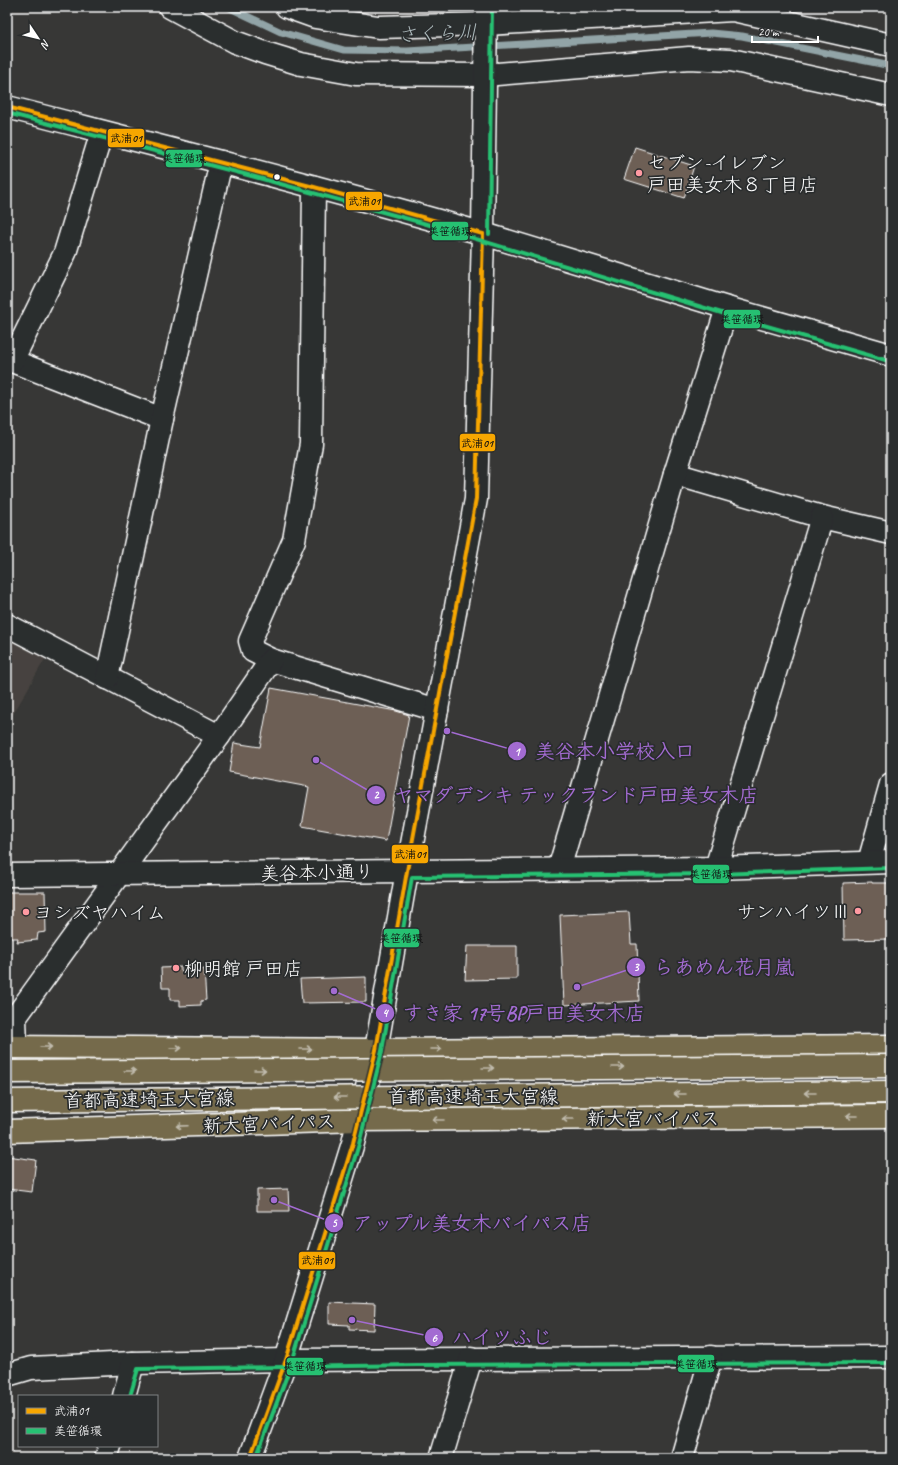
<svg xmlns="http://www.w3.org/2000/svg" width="898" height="1465" font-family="Caveat,'Klee One',sans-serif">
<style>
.built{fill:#47433f}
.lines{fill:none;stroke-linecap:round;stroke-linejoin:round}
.stream{stroke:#92a4a7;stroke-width:7}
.building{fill:#6d5f54;stroke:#fff}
.street-casing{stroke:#fff;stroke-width:25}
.secondary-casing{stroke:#fff;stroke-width:25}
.highway-casing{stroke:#fff;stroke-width:25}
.street{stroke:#2a2d2e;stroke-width:22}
.secondary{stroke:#2a2d2e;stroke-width:22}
.highway{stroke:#756b4b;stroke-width:22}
.highway-bridge-casing{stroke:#fff;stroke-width:25;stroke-linecap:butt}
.highway-bridge{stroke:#756b4b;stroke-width:22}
.bus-1-casing{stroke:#2a2d2e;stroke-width:7}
.bus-2-casing{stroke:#2a2d2e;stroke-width:7}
.bus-1{stroke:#f7a600;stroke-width:4}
.bus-2{stroke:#26c172;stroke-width:4}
.oneway{stroke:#c1bcae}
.poi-dot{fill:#ff9aa2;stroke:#2a2d2e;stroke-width:1.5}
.bus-dot{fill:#fff;stroke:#2a2d2e;stroke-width:1.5}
.labels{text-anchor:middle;stroke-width:3.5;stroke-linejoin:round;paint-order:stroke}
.poi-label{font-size:19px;fill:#fff;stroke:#2a2d2e;text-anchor:start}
.street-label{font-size:19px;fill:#fff;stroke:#2a2d2e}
.water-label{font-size:20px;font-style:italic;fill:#adbbbd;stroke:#2a2d2e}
.leader{fill:none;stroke:#a36bd2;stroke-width:1.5}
.callout-dot{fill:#a36bd2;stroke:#2a2d2e;stroke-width:1.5}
.mark-label{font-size:12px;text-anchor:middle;font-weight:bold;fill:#fff}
.callout-label{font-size:20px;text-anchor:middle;font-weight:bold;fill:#a36bd2;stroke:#2a2d2e;stroke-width:3.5;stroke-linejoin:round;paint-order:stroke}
.line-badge{stroke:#2a2d2e;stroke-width:1.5}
.pale-badge-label{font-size:11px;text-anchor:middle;font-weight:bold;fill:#111}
</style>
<rect width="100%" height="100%" fill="#373736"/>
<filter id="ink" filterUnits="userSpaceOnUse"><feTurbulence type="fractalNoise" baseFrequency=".025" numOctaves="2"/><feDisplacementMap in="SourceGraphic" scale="8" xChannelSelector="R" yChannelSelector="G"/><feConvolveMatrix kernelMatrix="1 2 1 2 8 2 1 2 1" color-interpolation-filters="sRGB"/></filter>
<g filter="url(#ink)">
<polygon class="built" points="7,635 16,644 45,659 7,725"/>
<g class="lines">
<polyline class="stream" points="228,7 281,32 344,50 407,51 711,33 742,36 891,66"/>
</g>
<g class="building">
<polygon points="635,147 694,166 684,198 624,179"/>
<polygon points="271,688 396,711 409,715 386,841 302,826 309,787 229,772 234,743 260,747"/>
<polygon points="872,882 872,883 891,883 891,939 844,940 843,883"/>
<polygon points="7,892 45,892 46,932 38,933 37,940 17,942 18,938 7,938"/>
<polygon points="629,912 631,944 637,944 639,1001 564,1005 560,915"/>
<polygon points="467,946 517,946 517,979 465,980"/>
<polygon points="181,967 181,971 204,969 206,1000 201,1001 201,1005 180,1006 180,1000 170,1000 170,988 162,988 161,968"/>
<polygon points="366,977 366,1002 302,1003 300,979"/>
<polygon points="7,1156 36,1160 32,1192 7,1189"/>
<polygon points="288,1189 289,1211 257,1211 257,1190"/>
<polygon points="329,1302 375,1304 374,1330 349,1329 349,1325 329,1324"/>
</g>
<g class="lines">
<defs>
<g id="street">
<polyline points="170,7 235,42 265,53 301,64 356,74 485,75 689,58 731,60 891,95"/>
<polyline points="287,7 315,17 378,27 486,24 733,10 891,45"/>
<polyline points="314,187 311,444 294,540 250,641 253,651 271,660 437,710"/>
<polyline points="7,359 162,419"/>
<polyline points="12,361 65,253 102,132"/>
<polyline points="675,474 822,517 891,533"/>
<polyline points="7,625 219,736"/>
<polyline points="107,678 162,419 221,162"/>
<polyline points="869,862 891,784"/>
<polyline points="716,868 822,517"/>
<polyline points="559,869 675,474 727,308"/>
<polyline points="16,1047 15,1018 219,736 271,660"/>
<polyline points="376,1050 407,871 476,499 483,234 486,7"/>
<polyline points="7,1375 31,1368 133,1363 286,1360 891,1357"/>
<polyline points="124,1396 133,1363"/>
<polyline points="106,1458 110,1446"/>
<polyline points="441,1458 471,1358"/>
<polyline points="682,1458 711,1357"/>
</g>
<g id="secondary">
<path d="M7,107C166,148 326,188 484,234C565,258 646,284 727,308C781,324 836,339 891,355"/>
<polyline points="7,875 716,868 891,862"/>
<polyline points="250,1458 286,1360 353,1143 376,1051"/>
</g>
<g id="highway">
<polyline points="7,1047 376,1050 891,1046"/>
<polyline points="7,1131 359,1120 891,1116"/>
</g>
</defs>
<use href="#street" class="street-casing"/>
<use href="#secondary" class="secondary-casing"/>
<use href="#highway" class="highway-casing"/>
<use href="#street" class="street"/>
<use href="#secondary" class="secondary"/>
<use href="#highway" class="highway"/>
<defs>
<g id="highway-bridge">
<polyline points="7,1072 891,1066"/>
<polyline points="7,1101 891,1092"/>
</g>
</defs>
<use href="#highway-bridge" class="highway-bridge-casing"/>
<use href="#highway-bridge" class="highway-bridge"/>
<defs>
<g id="bus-1">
<polyline points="7,107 314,187 483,234"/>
<polyline points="250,1458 286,1360 353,1143 376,1050 407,871 476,499 483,234"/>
</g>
<g id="bus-2">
<polyline points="7,113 244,174 423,223 725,314 889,361"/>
<polyline points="489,234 492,7"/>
<polyline points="130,1396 138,1369 417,1365 891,1363"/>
<polyline points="256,1458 292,1362 359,1144 382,1051 412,877 716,874 891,868"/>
</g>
</defs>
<use href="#bus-1" class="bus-1-casing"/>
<use href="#bus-2" class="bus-2-casing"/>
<use href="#bus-1" class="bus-1"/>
<use href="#bus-2" class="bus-2"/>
</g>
<defs><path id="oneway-shaft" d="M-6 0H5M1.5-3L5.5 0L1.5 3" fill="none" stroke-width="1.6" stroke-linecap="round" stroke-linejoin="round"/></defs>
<g class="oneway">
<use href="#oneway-shaft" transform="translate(46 1047)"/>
<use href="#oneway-shaft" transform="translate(176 1048)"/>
<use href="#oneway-shaft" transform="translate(306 1049)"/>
<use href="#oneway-shaft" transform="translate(436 1049)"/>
<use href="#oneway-shaft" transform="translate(618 1067)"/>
<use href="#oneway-shaft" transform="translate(488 1068)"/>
<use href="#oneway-shaft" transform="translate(260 1070)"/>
<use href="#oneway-shaft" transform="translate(130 1071)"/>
<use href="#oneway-shaft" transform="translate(810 1093) rotate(180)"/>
<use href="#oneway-shaft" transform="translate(680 1094) rotate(180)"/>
<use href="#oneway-shaft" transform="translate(340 1097) rotate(180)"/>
<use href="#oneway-shaft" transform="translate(852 1116) rotate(180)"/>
<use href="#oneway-shaft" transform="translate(568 1119) rotate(180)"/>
<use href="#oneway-shaft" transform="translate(438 1120) rotate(180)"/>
<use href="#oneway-shaft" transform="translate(182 1126) rotate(178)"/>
</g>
</g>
<g class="poi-dot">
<circle cx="639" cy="173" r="4"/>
<circle cx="858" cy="911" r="4"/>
<circle cx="26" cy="912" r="4"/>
<circle cx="176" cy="968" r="4"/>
</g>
<circle class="bus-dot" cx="277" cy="177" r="3.5"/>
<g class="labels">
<g class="poi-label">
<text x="647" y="169">セブン-イレブン<tspan x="647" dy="22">戸田美女木８丁目店</tspan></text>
<text x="850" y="918" text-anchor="end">サンハイツⅢ</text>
<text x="34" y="919">ヨシズヤハイム</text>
<text x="184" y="975">柳明館 戸田店</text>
</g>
<g class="street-label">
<text transform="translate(317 872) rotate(-1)" y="7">美谷本小通り</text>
<text x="473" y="1103">首都高速埼玉大宮線</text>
<text transform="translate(149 1099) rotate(-1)" y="7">首都高速埼玉大宮線</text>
<text x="653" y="1125">新大宮バイパス</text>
<text transform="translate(269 1123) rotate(-2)" y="7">新大宮バイパス</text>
</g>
<g class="water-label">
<text transform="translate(437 33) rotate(-2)" y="7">さくら川</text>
</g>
</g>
<path class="leader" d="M447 731L517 751M316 760L376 795M577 987L636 967M334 991L385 1013M274 1200L334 1223M352 1320L434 1337"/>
<g class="callout-dot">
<circle cx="447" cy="731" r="4"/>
<circle cx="316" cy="760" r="4"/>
<circle cx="577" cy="987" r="4"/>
<circle cx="334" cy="991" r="4"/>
<circle cx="274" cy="1200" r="4"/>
<circle cx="352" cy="1320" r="4"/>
<circle cx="517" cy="751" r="10"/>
<circle cx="376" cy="795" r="10"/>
<circle cx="636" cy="967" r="10"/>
<circle cx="385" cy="1013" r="10"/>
<circle cx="334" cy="1223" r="10"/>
<circle cx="434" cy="1337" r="10"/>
</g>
<g class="mark-label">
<text x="517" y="756">1</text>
<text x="376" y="799">2</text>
<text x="636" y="971">3</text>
<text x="385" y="1017">4</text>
<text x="334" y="1227">5</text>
<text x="434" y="1342">6</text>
</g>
<g class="callout-label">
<text x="615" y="758">美谷本小学校入口</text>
<text x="576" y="802">ヤマダデンキ テックランド戸田美女木店</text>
<text x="724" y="974">らあめん花月嵐</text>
<text x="524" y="1020">すき家 17号BP戸田美女木店</text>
<text x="472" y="1230">アップル美女木バイパス店</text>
<text x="502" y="1344">ハイツふじ</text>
</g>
<g class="line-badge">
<rect x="107" y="128" width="38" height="20" rx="4" fill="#f7a600"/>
<rect x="165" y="149" width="38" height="19" rx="4" fill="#26c172"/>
<rect x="345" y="191" width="38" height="20" rx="4" fill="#f7a600"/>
<rect x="431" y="221" width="38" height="20" rx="4" fill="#26c172"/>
<rect x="723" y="309" width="38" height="20" rx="4" fill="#26c172"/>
<rect x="459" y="433" width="37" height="19" rx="4" fill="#f7a600"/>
<rect x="391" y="844" width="38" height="20" rx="4" fill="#f7a600"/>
<rect x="692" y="864" width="38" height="20" rx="4" fill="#26c172"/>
<rect x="383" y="928" width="37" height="20" rx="4" fill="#26c172"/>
<rect x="298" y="1251" width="38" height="19" rx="4" fill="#f7a600"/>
<rect x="677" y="1354" width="38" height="19" rx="4" fill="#26c172"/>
<rect x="286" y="1357" width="38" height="19" rx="4" fill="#26c172"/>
</g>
<g class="pale-badge-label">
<text x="126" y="142">武浦01</text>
<text x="184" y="162">美笹循環</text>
<text x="364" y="205">武浦01</text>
<text x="450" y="235">美笹循環</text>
<text x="742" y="323">美笹循環</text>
<text x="477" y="447">武浦01</text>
<text x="410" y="858">武浦01</text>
<text x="711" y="878">美笹循環</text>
<text x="401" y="942">美笹循環</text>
<text x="317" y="1264">武浦01</text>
<text x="696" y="1368">美笹循環</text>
<text x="305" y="1370">美笹循環</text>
</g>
<rect width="898" height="1465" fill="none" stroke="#2a2d2e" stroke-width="24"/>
<rect x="12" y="12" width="874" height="1441" fill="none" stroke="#fff" stroke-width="1.5" filter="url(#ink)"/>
<rect x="18" y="1395" width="140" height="52" fill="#2a2d2e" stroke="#7f8182"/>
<rect x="26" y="1408" width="20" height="6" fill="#f7a600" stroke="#7f8182"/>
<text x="54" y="1415" font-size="12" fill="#ffffff">武浦01</text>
<rect x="26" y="1428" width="20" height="6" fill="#26c172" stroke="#7f8182"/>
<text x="54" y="1435" font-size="12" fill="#ffffff">美笹循環</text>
<g transform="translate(38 38) rotate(125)" stroke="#2a2d2e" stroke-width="3" paint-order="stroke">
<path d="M0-3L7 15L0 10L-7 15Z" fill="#ffffff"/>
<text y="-6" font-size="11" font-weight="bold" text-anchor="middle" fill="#ffffff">N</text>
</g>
<path d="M752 36v6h66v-6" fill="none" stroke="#ffffff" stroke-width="2"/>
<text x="758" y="36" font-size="12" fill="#ffffff" stroke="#2a2d2e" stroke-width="3" paint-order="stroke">20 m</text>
</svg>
